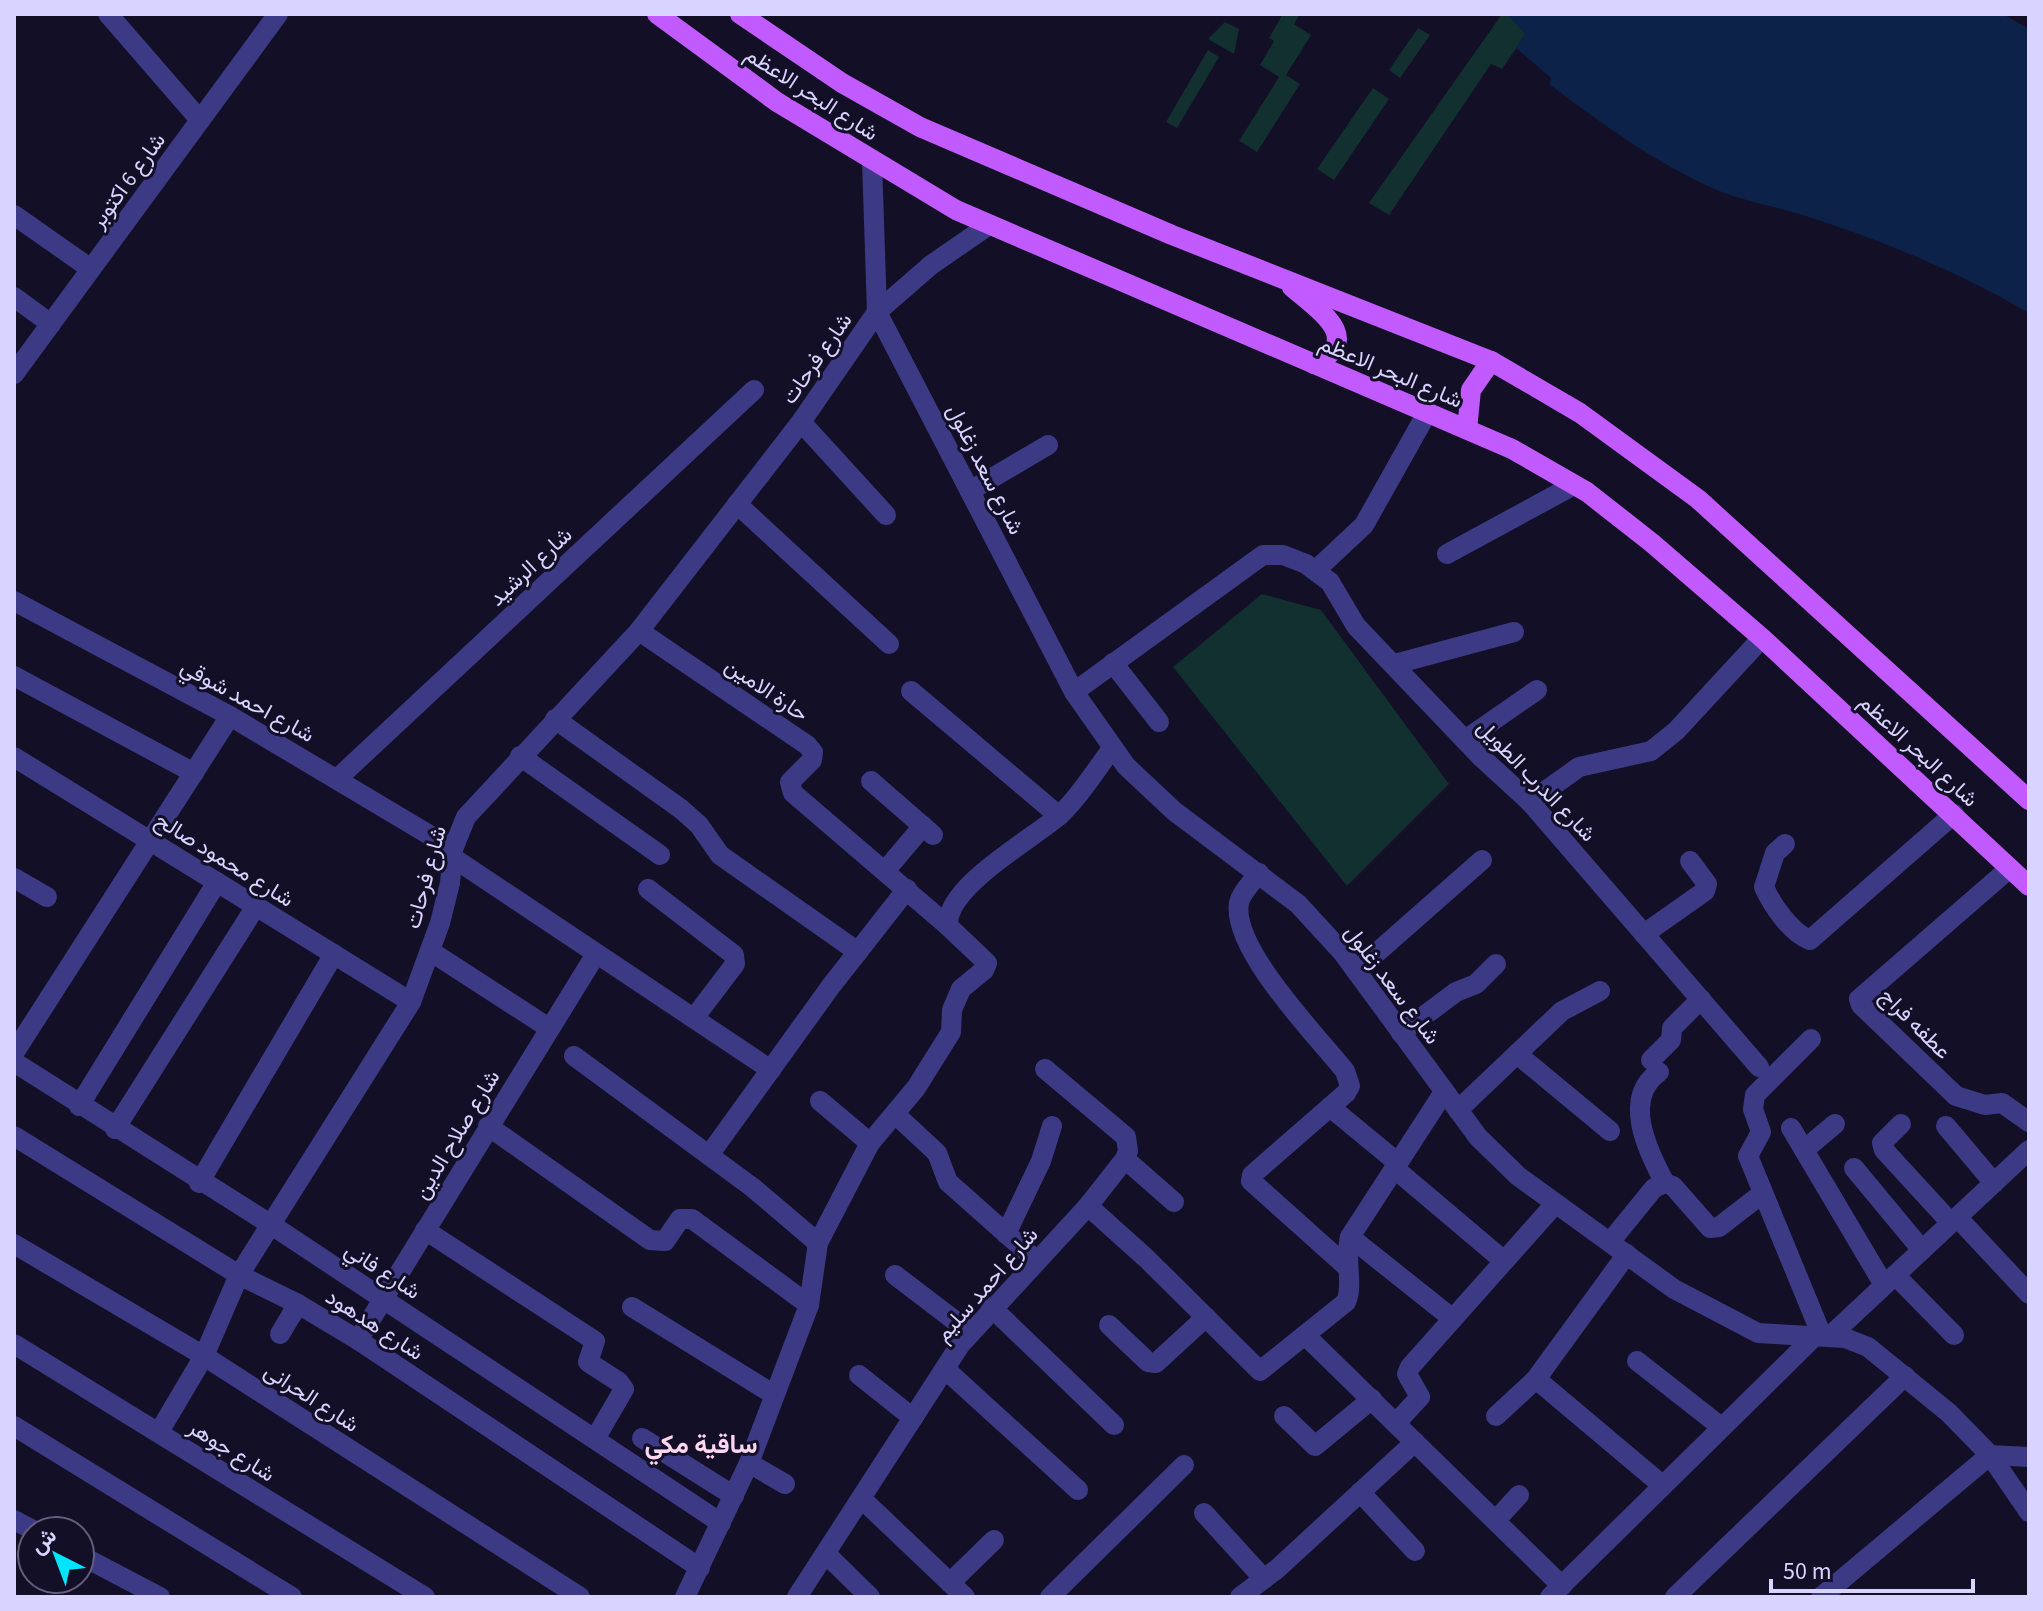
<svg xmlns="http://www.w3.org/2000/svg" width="2043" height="1611" font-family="'Source Sans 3',Vazirmatn,sans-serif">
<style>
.green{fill:#12302f}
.water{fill:#0c2248}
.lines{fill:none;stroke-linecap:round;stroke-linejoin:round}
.minor{stroke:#3d3a85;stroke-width:20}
.major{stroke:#c25bff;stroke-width:20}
.labels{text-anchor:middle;stroke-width:6;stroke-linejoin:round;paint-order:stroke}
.street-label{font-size:22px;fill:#d9d4ff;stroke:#130f26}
.quarter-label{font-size:26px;font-weight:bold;fill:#ffd6f0;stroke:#130f26}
</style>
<rect width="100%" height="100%" fill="#130f26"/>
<g class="green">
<polygon points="1283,14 1300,14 1294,24 1311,35 1286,75 1300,84 1257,152 1239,141 1279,77 1260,65 1274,41 1269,38"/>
<polygon points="1502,14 1507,14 1526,34 1502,69 1491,64 1389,215 1369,203"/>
<polygon points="1225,22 1239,29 1234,54 1208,39"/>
<polygon points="1418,28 1430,35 1400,78 1389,70"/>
<polygon points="1208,50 1219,57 1177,128 1166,122"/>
<polygon points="1373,88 1389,99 1334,180 1317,169"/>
<polygon points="1262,594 1321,610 1449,784 1347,886 1173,667"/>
</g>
<path class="water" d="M1507,14H2003L2029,29V313C1960,273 1882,240 1806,216C1778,207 1746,202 1719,191C1658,165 1601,123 1549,84L1551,78L1516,48L1525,34Z"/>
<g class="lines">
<g class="minor">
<polyline points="108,14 200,120"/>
<polyline points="872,161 877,312 1074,692 1126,766 1174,811 1298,904 1343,953 1478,1137 1518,1176 1674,1289 1758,1333 1845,1338 1868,1347 1949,1413 1990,1455 2029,1512"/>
<polyline points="14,215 91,269"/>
<polyline points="14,297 51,324"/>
<polyline points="14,374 278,14"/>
<polyline points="801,422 886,515"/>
<polyline points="970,491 1048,445"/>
<polyline points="737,504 889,644"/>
<polyline points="1447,554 1574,485"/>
<polyline points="1315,571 1364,525 1427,413"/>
<polyline points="14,601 230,716 453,849"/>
<polyline points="639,631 807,745 813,752 812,760 790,782 793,793 948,926"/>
<polyline points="1113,663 1159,722"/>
<polyline points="1395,664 1514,632"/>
<polyline points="14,676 194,773"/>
<polyline points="911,691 1059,816"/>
<polyline points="1074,692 1263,555 1283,555 1306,564 1330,582 1356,626 1482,758 1530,802 1759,1067"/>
<polyline points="555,719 681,809 699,825 720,855 858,952"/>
<polyline points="1465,740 1537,690"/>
<polyline points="520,756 660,855"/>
<polyline points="14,757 411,1002"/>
<polyline points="338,778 754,390"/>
<polyline points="871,781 933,835"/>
<polyline points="1530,802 1579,767 1651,751 1676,731 1762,638"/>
<path d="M1785,844L1775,853L1764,887C1772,905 1791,933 1810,940L1954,814"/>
<polyline points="452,857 771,1070"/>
<polyline points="2010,868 1859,999 1861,1005 1956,1096 1985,1105 2002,1103 2029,1122"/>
<polyline points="885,871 923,826"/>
<path d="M1259,873C1253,881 1241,893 1239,903C1231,948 1316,1035 1345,1071L1350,1086L1346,1093L1252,1175L1251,1181L1346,1266"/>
<polyline points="14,878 47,897"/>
<polyline points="648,889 734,955 735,964 694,1018"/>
<polyline points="1644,934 1705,891 1707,884 1690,861"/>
<polyline points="430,951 549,1028"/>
<polyline points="1356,971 1482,860"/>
<polyline points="1401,1033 1456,992 1476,984 1496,964"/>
<polyline points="1811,1039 1755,1095 1753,1109 1761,1132 1748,1156 1822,1336"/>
<polyline points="14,1053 230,716"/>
<polyline points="1517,1054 1610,1131"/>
<polyline points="574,1056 752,1187 818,1243"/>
<polyline points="1651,1060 1671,1040 1672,1028 1701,999"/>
<polyline points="14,1062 270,1224 721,1523"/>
<path d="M1659,1072C1622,1098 1647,1150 1665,1183"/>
<polyline points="820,1101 870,1143"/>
<polyline points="79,1106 217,882"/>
<polyline points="1330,1107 1398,1163"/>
<polyline points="1458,1110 1562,1011 1600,991"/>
<polyline points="895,1114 937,1153 948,1182 1037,1261"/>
<polyline points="1901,1124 1882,1143 1884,1150 1951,1223"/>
<polyline points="488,1126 650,1240 665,1241 680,1219 692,1219 809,1305"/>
<polyline points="1946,1126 1994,1183"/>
<polyline points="1791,1128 1884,1285"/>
<polyline points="115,1129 256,906"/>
<polyline points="14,1136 239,1275 298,1304 358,1340 700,1568"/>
<polyline points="1804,1150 1835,1124"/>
<polyline points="709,1155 831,986 907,889"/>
<polyline points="1125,1159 1174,1202"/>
<polyline points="1394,1168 1504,1261"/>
<polyline points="1854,1168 1922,1250"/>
<polyline points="199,1183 334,954"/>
<path d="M1088,1206L1147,1259L1260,1371L1346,1302C1354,1285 1344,1261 1350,1237L1444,1092"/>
<polyline points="1957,1217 2029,1294"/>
<polyline points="425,1230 595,1341 588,1362 619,1382 624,1389 595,1439"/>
<polyline points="1006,1234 1041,1161 1052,1126"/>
<polyline points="1350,1237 1453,1319"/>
<polyline points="1610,1242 1654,1188 1665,1183 1673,1186 1710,1228 1719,1227 1763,1193"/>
<polyline points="14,1244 204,1356 580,1597"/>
<polyline points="895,1275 971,1333"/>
<polyline points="1895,1275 1954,1335"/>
<polyline points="632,1307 773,1394"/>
<polyline points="991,1307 1114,1425"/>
<polyline points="1109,1325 1148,1362 1156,1363 1206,1317"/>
<polyline points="280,1334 298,1304"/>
<polyline points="1307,1337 1562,1586"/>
<polyline points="1829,1337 2029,1150"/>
<polyline points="358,1340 596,954"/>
<polyline points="14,1344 425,1597"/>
<polyline points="1637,1361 1720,1426"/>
<polyline points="945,1369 1078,1490"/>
<polyline points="859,1375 913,1418"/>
<polyline points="1536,1379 1662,1485"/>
<polyline points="1284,1416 1315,1446 1372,1399"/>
<polyline points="1496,1416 1536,1379 1627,1254"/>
<polyline points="1396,1423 1420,1397 1407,1374 1410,1367 1555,1204"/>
<polyline points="14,1426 292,1597"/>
<polyline points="159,1432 204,1356 239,1275 411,1002 440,923 450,883 453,849 466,817 639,631 801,422 877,312 931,265 989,225"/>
<polyline points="642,1438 734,1496"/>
<polyline points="749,1463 785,1484"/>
<polyline points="1360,1492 1415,1551"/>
<polyline points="863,1500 965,1597"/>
<polyline points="1204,1513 1264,1579"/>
<polyline points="14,1520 35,1531"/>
<polyline points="1496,1520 1519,1495"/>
<polyline points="826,1554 870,1597"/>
<polyline points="80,1555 160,1597"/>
<polyline points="950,1583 994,1540"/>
<path d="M685,1597L749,1463L809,1305L818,1243L870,1143L916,1088L951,1032L952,1010L961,989L984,970L987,963L948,926C945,886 1036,837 1061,814C1081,795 1095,771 1111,750"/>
<polyline points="797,1597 960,1345 1088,1206 1125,1159 1128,1151 1126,1137 1045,1069"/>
<polyline points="1050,1597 1184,1465"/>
<polyline points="1240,1597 1277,1569 1415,1442"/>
<polyline points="1550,1597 1816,1335"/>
<polyline points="1675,1597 1905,1376"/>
<polyline points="1821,1597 1990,1455 2029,1457"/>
</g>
<g class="major">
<polyline points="657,14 777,102 956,210 1512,449 1587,492 1652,543 1762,638 2029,886"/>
<polyline points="740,14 842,83 920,127 1172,235 1491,361 1580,413 1698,499 2029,800"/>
<path d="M1292,287C1317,309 1366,339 1314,364"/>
<polyline points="1467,429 1471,390 1491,361"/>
</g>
</g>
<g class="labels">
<g class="street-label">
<text transform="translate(812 93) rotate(33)" y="8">شارع البحر الاعظم</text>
<text transform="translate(127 180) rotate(-54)" y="8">شارع 6 اكتوبر</text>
<text transform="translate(816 358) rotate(-55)" y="8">شارع فرحات</text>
<text transform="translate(1391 371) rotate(23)" y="8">شارع البحر الاعظم</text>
<text transform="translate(986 469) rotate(63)" y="8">شارع سعد زغلول</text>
<text transform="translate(530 566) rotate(-43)" y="8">شارع الرشيد</text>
<text transform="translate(767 689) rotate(34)" y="8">حارة الامين</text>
<text transform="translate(248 700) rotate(29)" y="8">شارع احمد شوقي</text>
<text transform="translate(1919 750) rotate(43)" y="8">شارع البحر الاعظم</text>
<text transform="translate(1537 780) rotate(46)" y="8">شارع الدرب الطويل</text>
<text transform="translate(225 859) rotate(32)" y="8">شارع محمود صالح</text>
<text transform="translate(425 877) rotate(-75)" y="8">شارع فرحات</text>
<text transform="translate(1393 984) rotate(53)" y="8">شارع سعد زغلول</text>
<text transform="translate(1916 1023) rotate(45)" y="8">عطفه فراج</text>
<text transform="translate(456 1134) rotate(-59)" y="8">شارع صلاح الدين</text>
<text transform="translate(383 1270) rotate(33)" y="8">شارع فاني</text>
<text transform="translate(986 1284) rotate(-49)" y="8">شارع احمد سليم</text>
<text transform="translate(375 1324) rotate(33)" y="8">شارع هدهود</text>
<text transform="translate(312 1397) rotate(33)" y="8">شارع الحرانى</text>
<text transform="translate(232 1450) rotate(32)" y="8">شارع جوهر</text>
</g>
<g class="quarter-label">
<text x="701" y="1453">ساقية مكي</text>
</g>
</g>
<rect width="2043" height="1611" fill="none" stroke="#d9d4ff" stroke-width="32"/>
<g transform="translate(56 1555) rotate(318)"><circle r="38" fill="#130f26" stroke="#625e7d" stroke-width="2"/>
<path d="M0-6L14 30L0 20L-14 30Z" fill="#00e5ff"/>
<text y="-12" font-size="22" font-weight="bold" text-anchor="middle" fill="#d9d4ff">ش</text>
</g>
<path d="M1771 1579v12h202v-12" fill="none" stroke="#d9d4ff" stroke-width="4"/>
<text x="1783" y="1579" font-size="24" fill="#d9d4ff" stroke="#130f26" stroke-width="6" paint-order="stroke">50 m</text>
</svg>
